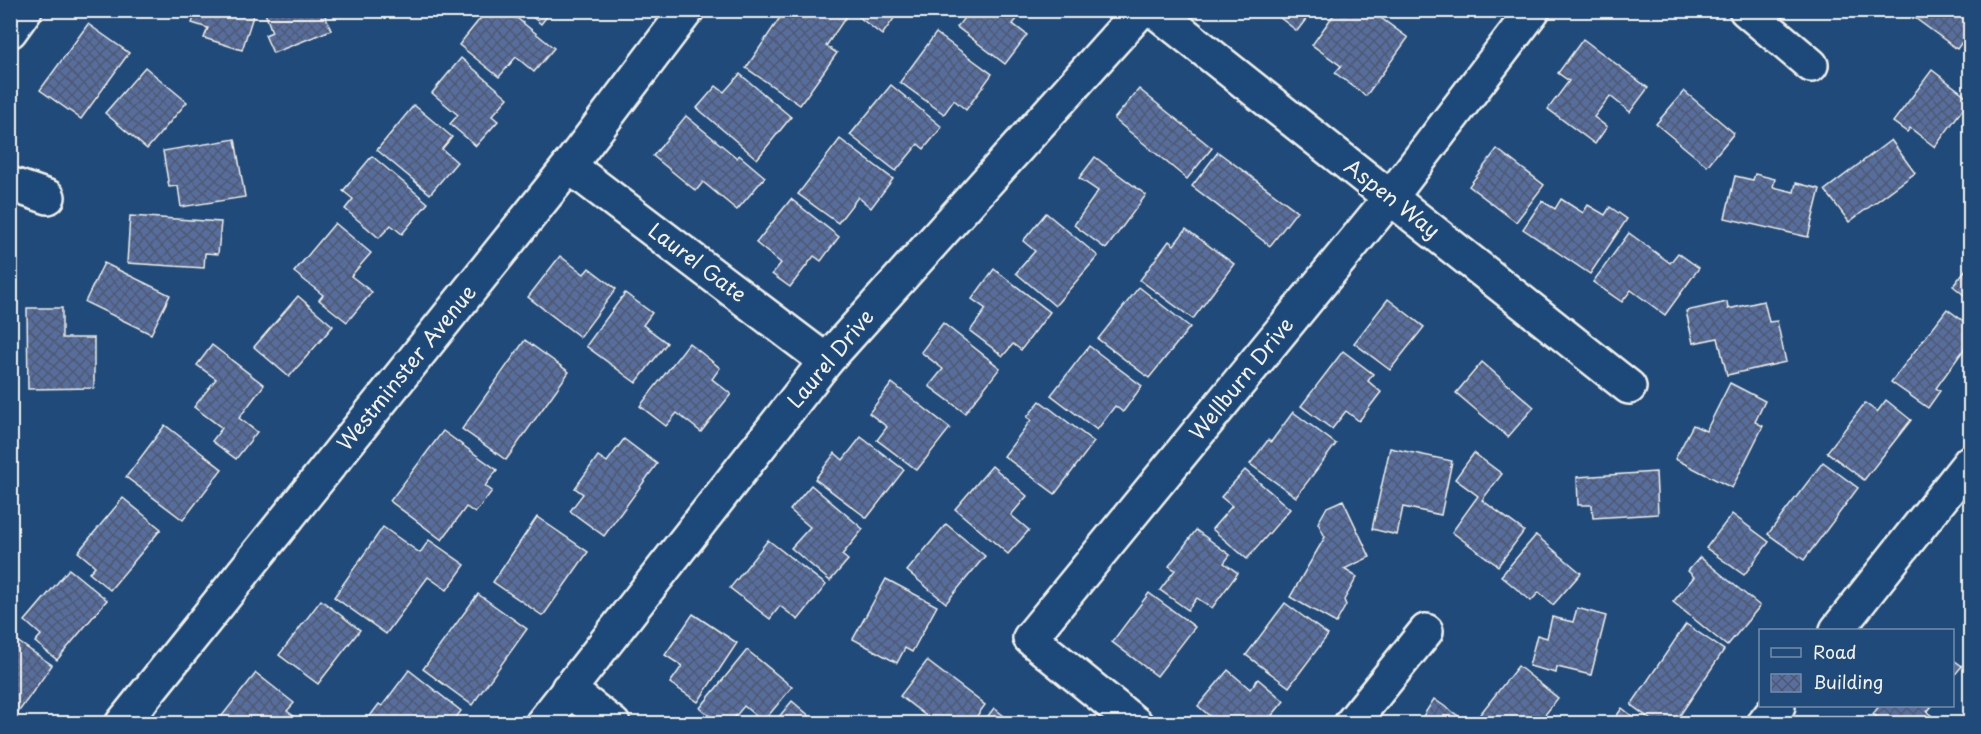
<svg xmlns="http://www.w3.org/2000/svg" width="1981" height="734" font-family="'Playpen Sans',sans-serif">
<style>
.building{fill:url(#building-cross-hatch);stroke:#f4f1e8;stroke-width:1.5}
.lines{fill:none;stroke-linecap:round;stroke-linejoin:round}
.minor-casing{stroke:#f4f1e8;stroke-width:38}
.minor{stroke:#1f4a7a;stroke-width:33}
.labels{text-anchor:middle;stroke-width:5;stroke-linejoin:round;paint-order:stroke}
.street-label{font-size:21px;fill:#f4f1e8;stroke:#1f4a7a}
</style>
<defs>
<pattern id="building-cross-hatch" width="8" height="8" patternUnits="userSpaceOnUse" patternTransform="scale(1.5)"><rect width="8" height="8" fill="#576e9e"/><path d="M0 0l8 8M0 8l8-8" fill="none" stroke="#4f596e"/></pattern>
</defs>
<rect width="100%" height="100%" fill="#1f4a7a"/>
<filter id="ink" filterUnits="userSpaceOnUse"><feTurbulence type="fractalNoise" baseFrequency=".0167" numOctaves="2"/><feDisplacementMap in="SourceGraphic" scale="12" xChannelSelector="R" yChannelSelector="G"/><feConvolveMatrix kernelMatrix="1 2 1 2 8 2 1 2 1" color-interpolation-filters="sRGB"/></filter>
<g filter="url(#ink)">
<g class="building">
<polygon points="197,10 255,10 242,50 204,38 208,28 192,23"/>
<polygon points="264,10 323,10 331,30 273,53 265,35 272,32"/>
<polygon points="487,10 507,10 554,48 534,72 516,57 499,77 459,45"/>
<polygon points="524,10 552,10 541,24"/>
<polygon points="785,10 850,11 826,46 837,53 800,105 746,68"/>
<polygon points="850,10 900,10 882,35"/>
<polygon points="970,10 1024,10 1013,24 1027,35 1005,64 957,27"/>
<polygon points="1270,10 1313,10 1297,31"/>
<polygon points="1337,10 1370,10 1408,38 1366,96 1335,73 1341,66 1312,45"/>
<polygon points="1904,10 1969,10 1970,31 1957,49"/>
<polygon points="88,24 129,53 81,119 40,90"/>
<polygon points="936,33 992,74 966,110 954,100 944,114 900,82"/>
<polygon points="1583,39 1648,88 1630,112 1610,96 1594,117 1607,127 1595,144 1548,109 1569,81 1558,73"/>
<polygon points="461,58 508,98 492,116 498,121 476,146 450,124 458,115 432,93"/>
<polygon points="145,67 187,102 147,149 105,113"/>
<polygon points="1932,70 1970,99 1935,147 1910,128 1907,132 1893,122"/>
<polygon points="740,74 791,117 757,159 697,108 716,86 724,92"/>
<polygon points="891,85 942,127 924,149 918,144 896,171 850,135"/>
<polygon points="1139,89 1212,148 1187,179 1114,119"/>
<polygon points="1684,91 1734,133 1707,166 1656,124"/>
<polygon points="414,105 452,137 442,149 457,162 430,194 377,150"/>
<polygon points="686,116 737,158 739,155 765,177 737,210 703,182 696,191 653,156"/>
<polygon points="235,139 245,197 181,207 178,186 169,187 163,151"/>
<polygon points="840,139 893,179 871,208 858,197 838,223 798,194"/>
<polygon points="1891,140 1915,173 1849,222 1825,190"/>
<polygon points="1497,149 1544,185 1516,222 1469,186"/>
<polygon points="1218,152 1297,211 1270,246 1192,186"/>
<polygon points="372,156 428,203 402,234 391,225 379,238 345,209 353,199 343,191"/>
<polygon points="1095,157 1146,195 1106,249 1074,225 1098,191 1079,178"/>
<polygon points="1755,174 1775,179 1773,187 1794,192 1796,183 1820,189 1808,237 1725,218 1735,176 1753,180"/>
<polygon points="791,199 839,237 821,261 814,256 790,287 772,274 781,263 756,243"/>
<polygon points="1561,199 1583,213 1588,205 1605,215 1610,207 1627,219 1590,274 1523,229 1542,201 1555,209"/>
<polygon points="1046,213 1098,256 1055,306 1016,273 1035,251 1023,241"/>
<polygon points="130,216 221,222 218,254 205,253 204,268 127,263"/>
<polygon points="335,223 371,253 351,276 372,292 347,322 319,300 323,295 294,272"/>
<polygon points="1186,229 1234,264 1193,319 1140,280 1169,241 1174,245"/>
<polygon points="1629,233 1670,263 1678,253 1699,268 1665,315 1631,290 1622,302 1593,282"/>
<polygon points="560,256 584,274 589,268 616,289 580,337 528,297"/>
<polygon points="104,263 170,295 151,334 85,302"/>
<polygon points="1970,264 1970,300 1953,286"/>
<polygon points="994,269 1050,312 1021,350 1013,344 1003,356 970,331 986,309 972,299"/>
<polygon points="1139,287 1190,327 1149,378 1098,339"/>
<polygon points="625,293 652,313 643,325 667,343 636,383 586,346"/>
<polygon points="298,296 333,326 289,377 254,347"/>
<polygon points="1388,299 1424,327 1390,370 1354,343"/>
<polygon points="1764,301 1769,322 1777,321 1786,362 1727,375 1718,338 1693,343 1686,311 1727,302 1728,309"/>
<polygon points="27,308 62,308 62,338 94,338 94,388 28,389"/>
<polygon points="1947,309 1970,326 1970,341 1936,388 1940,391 1928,408 1891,382"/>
<polygon points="943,323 1000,368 965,413 929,386 943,369 921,352"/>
<polygon points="525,340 569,372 506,460 462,429"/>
<polygon points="689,343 720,368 712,379 731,394 701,432 677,413 666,426 640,406"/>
<polygon points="212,345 264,385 239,418 257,432 236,459 212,441 222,428 194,407 216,379 197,365"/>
<polygon points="1089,346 1142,386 1123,412 1115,406 1097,430 1051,395"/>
<polygon points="1343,351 1373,374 1368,381 1381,392 1359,421 1346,411 1332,429 1301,406"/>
<polygon points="1482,362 1534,407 1508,437 1456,393"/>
<polygon points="892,383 950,428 917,470 877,440 887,427 869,413"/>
<polygon points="1730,383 1765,401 1755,422 1763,426 1732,488 1675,459 1693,425 1706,431"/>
<polygon points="1886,400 1911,420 1864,480 1827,452 1865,403 1877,412"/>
<polygon points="1040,401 1094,442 1055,494 1004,456 1031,420 1027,417"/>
<polygon points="1293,412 1336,444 1296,497 1250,464 1268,440 1271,442"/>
<polygon points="165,425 222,469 183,520 126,477"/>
<polygon points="443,431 497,470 485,486 492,491 475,513 466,507 442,540 390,501"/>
<polygon points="861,437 904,470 867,518 815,479 835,453 843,460"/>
<polygon points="624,439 657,464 604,536 570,511 583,494 575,488 598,456 607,462"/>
<polygon points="1390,448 1452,461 1441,515 1403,507 1397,535 1372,529"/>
<polygon points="1474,453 1502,474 1482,500 1524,531 1498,566 1452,532 1478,496 1455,479"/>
<polygon points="1823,462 1858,488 1804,560 1768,534"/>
<polygon points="992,466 1027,496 1011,515 1029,530 1008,554 955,509"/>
<polygon points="1245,470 1290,509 1247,559 1212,529 1232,506 1221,497"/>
<polygon points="1656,472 1658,514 1593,518 1592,505 1578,505 1577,477"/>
<polygon points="811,485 863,529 842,555 848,560 830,581 791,548 810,527 790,510"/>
<polygon points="123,498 161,529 110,590 89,573 95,566 78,552"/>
<polygon points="1343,500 1370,557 1344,569 1357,577 1344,600 1346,605 1336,623 1290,597 1325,537 1318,523 1327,507"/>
<polygon points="1732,514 1769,542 1744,575 1706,548"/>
<polygon points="537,517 588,552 543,616 493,582"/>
<polygon points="946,524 985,556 946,603 907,571"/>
<polygon points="383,527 420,553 429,540 465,565 447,590 428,577 386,634 334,597"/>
<polygon points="1196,530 1230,555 1224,563 1238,573 1212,608 1197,598 1188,610 1160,590 1175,570 1169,566"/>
<polygon points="1536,535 1581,573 1553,605 1539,592 1531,601 1501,576"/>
<polygon points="768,540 826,585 798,620 780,606 770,619 730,588"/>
<polygon points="1700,557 1760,606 1727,646 1673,602 1694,577 1688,571"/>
<polygon points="69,569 107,600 57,660 35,642 41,635 25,621"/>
<polygon points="886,579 937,606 912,652 905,648 897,663 853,639"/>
<polygon points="1149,593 1195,627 1157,676 1112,642"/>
<polygon points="478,594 527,629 472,705 423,669"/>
<polygon points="321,600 360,630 318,684 279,655"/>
<polygon points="1285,603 1328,635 1289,687 1246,655"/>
<polygon points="1577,608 1606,616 1591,675 1557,667 1556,673 1529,666 1537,635 1547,638 1552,617 1573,622"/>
<polygon points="693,614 737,643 698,702 670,683 682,666 665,655"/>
<polygon points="1686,624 1724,650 1674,724 1657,724 1631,705"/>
<polygon points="17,641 52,665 10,724 10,650"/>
<polygon points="747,650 792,687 763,722 744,706 729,724 719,724 700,708"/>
<polygon points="1952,659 1962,666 1952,678"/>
<polygon points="927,661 985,705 971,724 937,724 900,696"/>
<polygon points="1518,666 1558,698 1538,724 1485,724 1477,718"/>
<polygon points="409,670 461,711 451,724 364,724 379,704 382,706"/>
<polygon points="1228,670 1250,689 1258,679 1284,701 1265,724 1261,724 1256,719 1252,724 1219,724 1198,706"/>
<polygon points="256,673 294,703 287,711 300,721 298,724 217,722"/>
<polygon points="1434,699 1470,724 1418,724"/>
<polygon points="792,701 819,724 773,724"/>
<polygon points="1879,706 1932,706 1927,712 1937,720 1935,724 1886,724 1873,714"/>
<polygon points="994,708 1013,723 1019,716 1028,724 982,724"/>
<polygon points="1622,708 1642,724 1611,724"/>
</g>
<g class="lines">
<defs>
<g id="minor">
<polyline points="1154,10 1629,387"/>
<polyline points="1746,10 1811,65"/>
<polyline points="10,31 25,10"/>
<polyline points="569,166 826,361"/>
<polyline points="10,184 48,197"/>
<polyline points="1837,630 1970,462"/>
<polyline points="568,689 613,724"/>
<polyline points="122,724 569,166 687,10"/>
<polyline points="542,724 826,361 1141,10"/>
<polyline points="1136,724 1030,638 1390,198 1533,10"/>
<polyline points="1351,724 1426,631"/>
<polyline points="1764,724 1778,706"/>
</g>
</defs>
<use href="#minor" class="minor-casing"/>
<use href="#minor" class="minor"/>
</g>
</g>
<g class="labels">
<g class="street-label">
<text transform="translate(1392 199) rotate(38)" y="7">Aspen Way</text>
<text transform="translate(697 263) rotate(37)" y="7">Laurel Gate</text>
<text transform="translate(831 359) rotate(-50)" y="7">Laurel Drive</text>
<text transform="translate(407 368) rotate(-51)" y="7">Westminster Avenue</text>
<text transform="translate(1242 379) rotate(-51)" y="7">Wellburn Drive</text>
</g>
</g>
<rect width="1981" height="734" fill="none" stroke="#1f4a7a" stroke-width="36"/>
<rect x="18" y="18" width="1945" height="698" fill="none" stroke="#f4f1e8" stroke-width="2" filter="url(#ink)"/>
<rect x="1759" y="629" width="195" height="78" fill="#1f4a7a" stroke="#748da6" stroke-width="1.5"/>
<rect x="1771" y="648" width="30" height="9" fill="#1f4a7a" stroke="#748da6" stroke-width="1.5"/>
<text x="1813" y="659" font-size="18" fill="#f4f1e8">Road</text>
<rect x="1771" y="674" width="30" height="18" fill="url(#building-cross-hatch)" stroke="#748da6" stroke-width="1.5"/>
<text x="1813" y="689" font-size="18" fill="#f4f1e8">Building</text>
</svg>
